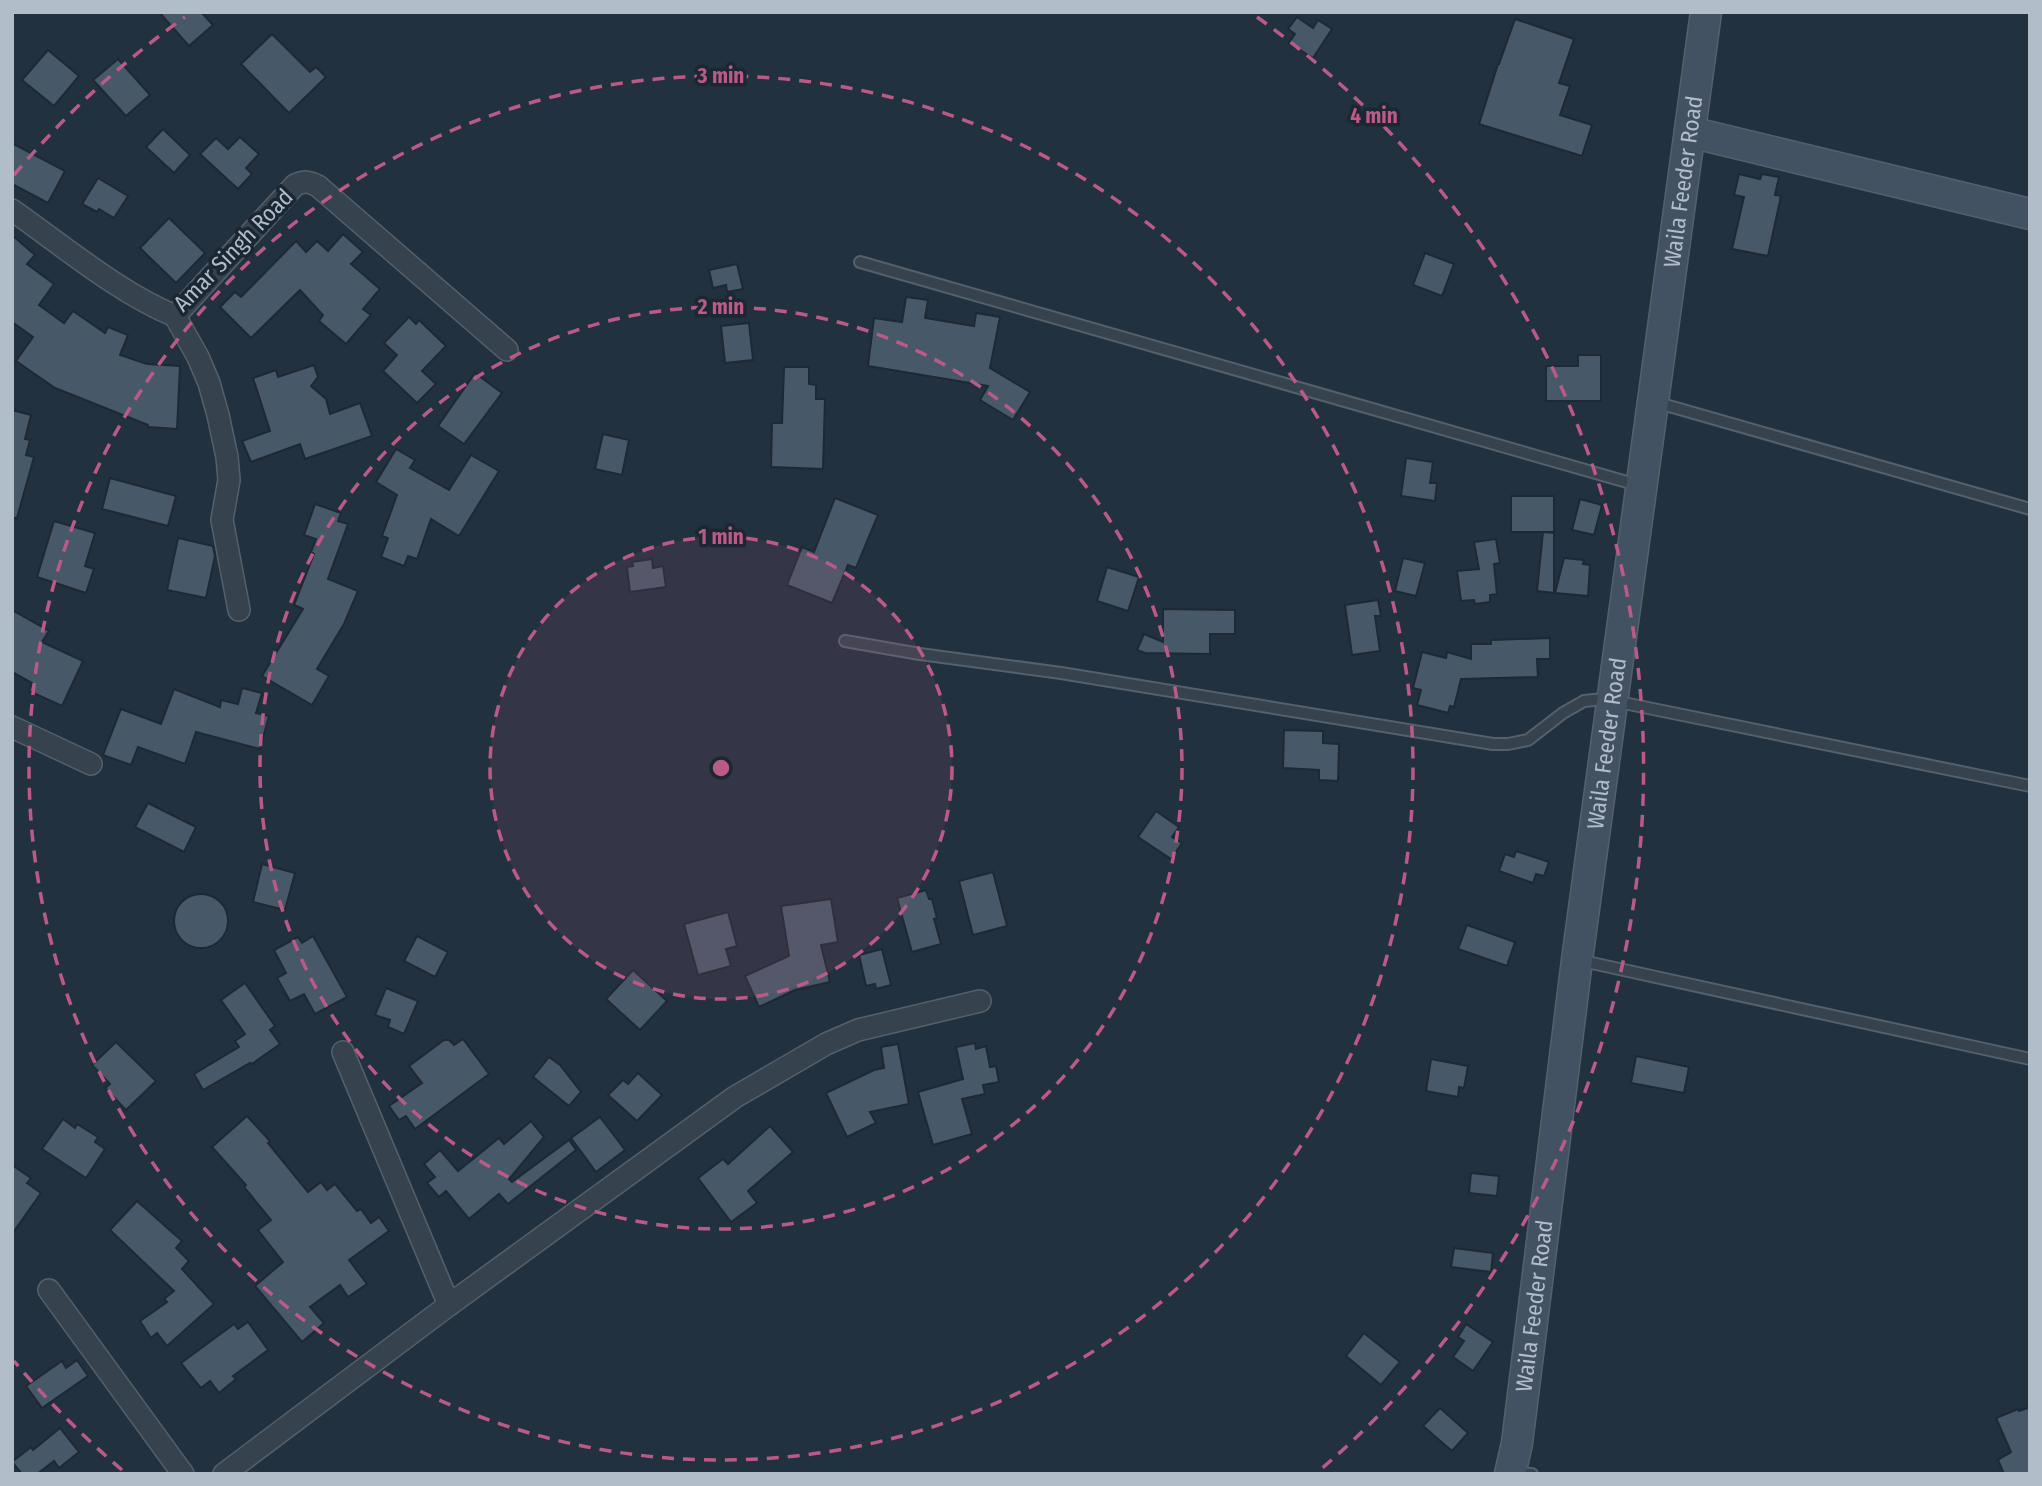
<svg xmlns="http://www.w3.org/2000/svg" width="2042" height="1486" font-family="'Fira Sans Condensed',sans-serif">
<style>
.building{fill:#475868;stroke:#1d2935;stroke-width:2}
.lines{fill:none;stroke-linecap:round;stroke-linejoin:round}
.lane-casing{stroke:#54606c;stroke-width:14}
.street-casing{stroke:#54606c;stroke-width:24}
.secondary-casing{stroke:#54606c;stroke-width:33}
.lane{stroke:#36424e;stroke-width:10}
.street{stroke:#36424e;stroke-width:21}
.secondary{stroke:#435262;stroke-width:30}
.ring{fill:none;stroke:#bc5a87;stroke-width:3.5;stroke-dasharray:12 9}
.labels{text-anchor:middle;stroke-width:7;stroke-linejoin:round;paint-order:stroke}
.street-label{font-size:23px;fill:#b2bdca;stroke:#1b2733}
.centre{fill:#bc5a87;stroke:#1b2733;stroke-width:3.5}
.ring-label{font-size:21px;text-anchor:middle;font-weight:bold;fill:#bc5a87;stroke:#1b2733;stroke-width:7;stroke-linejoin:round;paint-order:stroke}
</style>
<rect width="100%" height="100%" fill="#22313f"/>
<g class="building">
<polygon points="159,12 201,12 213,25 189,46"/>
<polygon points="1297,17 1313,28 1318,20 1332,29 1313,58 1289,43 1295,34 1288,29"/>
<polygon points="1515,19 1574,39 1559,83 1570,86 1560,115 1592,125 1582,156 1479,124 1498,64 1499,64"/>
<polygon points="272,34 310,72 316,67 326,77 289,113 241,64"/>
<polygon points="48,50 79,76 54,106 22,80"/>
<polygon points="118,59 150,95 126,116 93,80"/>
<polygon points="163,129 190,155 174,173 146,147"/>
<polygon points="240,137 259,154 246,168 252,174 238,189 200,154 216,138 228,149"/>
<polygon points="12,143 65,171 48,203 12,184"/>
<polygon points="1739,174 1760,179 1762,174 1779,177 1775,195 1781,196 1768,256 1732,249 1744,197 1734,195"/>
<polygon points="98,178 128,196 114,218 99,209 97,212 82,204"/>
<polygon points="169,218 205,253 176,283 140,248"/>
<polygon points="343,234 363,252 351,264 380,289 363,309 371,315 346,344 319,321 323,315 300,290 251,338 220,307 235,292 241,297 296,241 306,252 317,241 328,251"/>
<polygon points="12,235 35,255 27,264 54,284 39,305 64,323 73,311 105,333 108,327 128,335 120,355 147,364 180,366 177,429 148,427 148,425 55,388 16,361 33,337 12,322"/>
<polygon points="1425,253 1454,264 1442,296 1413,285"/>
<polygon points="737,264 743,289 727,292 726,285 713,288 709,270"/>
<polygon points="906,297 928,300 925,318 974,326 976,313 1000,317 990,368 1030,392 1013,420 980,400 988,386 868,366 874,318 902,322"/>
<polygon points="409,317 416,324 419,320 446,346 422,371 436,384 417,403 383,371 397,355 384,343"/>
<polygon points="749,323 753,360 725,363 721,326"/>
<polygon points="1578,355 1601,355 1601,401 1546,401 1546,366 1578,366"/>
<polygon points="314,365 318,377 311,386 326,399 330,414 360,403 372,436 305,459 300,444 251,462 242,441 270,431 253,378 276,370 278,377"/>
<polygon points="784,367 809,367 809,384 816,385 816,399 825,399 823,469 771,467 772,423 782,423"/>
<polygon points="475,373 502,393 464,444 438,426"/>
<polygon points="12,410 31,415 25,439 30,440 26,455 34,457 17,518 12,518"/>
<polygon points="603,434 629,440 622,475 595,469"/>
<polygon points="396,449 415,460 410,468 449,490 471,455 499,471 459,536 431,519 417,559 408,556 404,566 381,557 388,538 382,536 397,495 376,482"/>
<polygon points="1406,458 1433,462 1430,483 1437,483 1435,501 1401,496"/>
<polygon points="110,478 176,496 168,526 102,509"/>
<rect x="1511" y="496" width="43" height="36"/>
<polygon points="835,498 878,515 856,568 848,565 832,603 787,585 802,547 814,552"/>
<polygon points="1580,499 1602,505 1594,535 1572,530"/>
<polygon points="315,504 341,513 338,521 348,524 328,579 358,591 344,624 317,669 329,676 312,705 262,676 303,609 294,605 314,554 311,552 316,539 304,535"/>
<polygon points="54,521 95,533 85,566 94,569 86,593 37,577"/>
<polygon points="1543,532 1554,533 1554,593 1537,591"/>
<polygon points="178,538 213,546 215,556 206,598 167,590"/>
<polygon points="1496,539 1500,563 1494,564 1497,594 1490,595 1490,602 1475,604 1474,600 1461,601 1457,571 1479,569 1474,542"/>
<polygon points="1403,558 1425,563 1416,596 1395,591"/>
<polygon points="1564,558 1584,560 1583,564 1590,565 1588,596 1555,593"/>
<polygon points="652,559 653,568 663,566 666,587 630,592 627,567 633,566 632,562"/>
<polygon points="1107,567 1139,577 1128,611 1097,601"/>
<polygon points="1378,600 1381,616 1375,616 1380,651 1352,655 1345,605"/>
<polygon points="1163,609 1235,610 1235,634 1210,634 1210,654 1145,653 1137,650 1144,634 1163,642"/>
<polygon points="12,610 49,631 42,642 83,661 62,706 29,691 32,683 12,672"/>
<polygon points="1550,638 1550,659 1537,659 1538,677 1461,679 1454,707 1450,706 1448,713 1417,705 1421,690 1413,688 1422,652 1446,658 1447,652 1471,659 1471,644 1491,644 1491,640"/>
<polygon points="242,688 262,693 256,713 269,716 260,749 196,732 185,764 138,747 131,765 103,755 121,709 161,724 174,689 220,707 221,700 238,704"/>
<polygon points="1284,730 1323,731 1323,743 1339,744 1338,781 1319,780 1319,770 1283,768"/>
<polygon points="148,803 196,827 184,852 135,827"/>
<polygon points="1156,811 1179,827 1172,837 1182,843 1171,859 1138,837"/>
<polygon points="1516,851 1549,862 1544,876 1536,874 1533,883 1499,871 1505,854 1514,857"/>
<polygon points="262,864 295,873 285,910 253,902"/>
<polygon points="993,872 1007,926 973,935 959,881"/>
<polygon points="926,890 929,899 932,899 937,918 934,919 941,944 912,952 897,898"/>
<circle cx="201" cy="921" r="27"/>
<polygon points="831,899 838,942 821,945 830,982 795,990 759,1007 745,976 789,956 781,906"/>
<polygon points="728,912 737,946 726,949 731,966 698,975 684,924"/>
<polygon points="1467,925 1515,942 1507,966 1458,949"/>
<polygon points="313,936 347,997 315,1014 304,994 290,1001 277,978 286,973 274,950 298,937 302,943"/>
<polygon points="417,936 448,952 435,977 404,961"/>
<polygon points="882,949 891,985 876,989 875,984 866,986 859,955"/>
<polygon points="633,970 667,1001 640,1030 606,999"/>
<polygon points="245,983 275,1026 270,1030 280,1044 252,1064 250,1063 203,1090 194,1074 239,1047 235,1041 245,1034 221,1000"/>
<polygon points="386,988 418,1001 404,1034 388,1027 390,1020 375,1015"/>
<polygon points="463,1039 489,1074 415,1129 406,1116 399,1120 389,1106 422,1083 409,1066 444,1040 449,1040 454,1045"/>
<polygon points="116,1042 156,1081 126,1110 105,1088 110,1084 92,1065"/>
<polygon points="975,1043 976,1049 986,1046 990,1067 996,1066 999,1082 983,1085 985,1094 962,1099 972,1134 933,1145 918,1092 963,1079 956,1047"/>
<polygon points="898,1044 909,1104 870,1112 876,1123 847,1137 826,1093 874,1070 884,1068 881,1047"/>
<polygon points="1636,1056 1689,1067 1684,1093 1631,1083"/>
<polygon points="549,1057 560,1065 581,1092 569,1106 533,1077"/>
<polygon points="1431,1059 1468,1066 1464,1088 1459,1087 1458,1097 1426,1091"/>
<polygon points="638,1073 662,1095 637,1121 608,1095 623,1080 628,1084"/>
<polygon points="247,1116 270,1141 268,1143 308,1192 321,1182 327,1190 335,1184 357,1211 361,1209 371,1223 379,1217 389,1231 349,1260 367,1284 348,1297 340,1285 310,1307 324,1323 302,1342 255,1286 283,1262 258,1230 271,1220 244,1187 246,1185 212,1147"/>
<polygon points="600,1117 625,1150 596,1172 571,1138"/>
<polygon points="63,1119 75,1128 77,1124 98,1137 95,1142 105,1149 86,1178 42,1149"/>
<polygon points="531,1121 544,1137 509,1179 512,1182 569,1140 576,1150 508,1204 499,1194 469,1219 446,1191 439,1197 427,1183 435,1177 424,1164 440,1150 458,1171 499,1138 504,1144"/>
<polygon points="770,1126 793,1152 748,1191 757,1203 731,1222 698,1178 723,1159 728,1164"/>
<polygon points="12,1165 31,1178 27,1183 41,1193 12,1234"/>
<polygon points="1471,1173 1499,1176 1497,1196 1469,1193"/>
<polygon points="137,1201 182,1241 176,1248 189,1261 182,1269 214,1304 167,1346 157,1333 151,1338 140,1321 167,1302 164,1299 174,1291 110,1230"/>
<polygon points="1454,1248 1493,1253 1491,1272 1451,1267"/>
<polygon points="248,1322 268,1350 233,1376 236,1379 219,1393 210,1381 201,1388 181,1363 234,1324 238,1329"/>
<polygon points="1466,1324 1493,1342 1473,1371 1453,1357 1464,1341 1458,1337"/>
<polygon points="1364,1333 1400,1362 1381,1385 1346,1356"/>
<polygon points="77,1360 88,1376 42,1408 26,1386 62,1361 66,1368"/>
<polygon points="2030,1407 2030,1474 2004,1474 1998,1460 2011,1452 1996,1418 2018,1409 2019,1411"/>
<polygon points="1440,1408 1468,1433 1452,1451 1423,1426"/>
<polygon points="60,1428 79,1452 59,1468 54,1461 37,1474 22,1474 12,1462 31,1447 33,1450"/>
</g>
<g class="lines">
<defs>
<g id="lane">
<polyline points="860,262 1641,486"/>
<polyline points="1655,402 2030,509"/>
<polyline points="845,641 920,654 1061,673 1493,744 1508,744 1528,740 1563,713 1584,701 1604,699 2030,786"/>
<polyline points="1578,960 2030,1059"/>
<polyline points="1511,1473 1532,1474"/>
</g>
<g id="street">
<path d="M12,210C62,245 119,293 175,316L295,185C304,181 309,181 318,186L507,350"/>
<polyline points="175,316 198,357 209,383 218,415 227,457 229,480 222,520 239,610"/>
<polyline points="12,727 91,764"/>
<polyline points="343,1052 449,1305"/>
<polyline points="49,1290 183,1474"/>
<polyline points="224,1474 449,1305 735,1097 826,1044 858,1030 980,1001"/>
</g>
<g id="secondary">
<polyline points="1690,132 2030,214"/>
<path id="s1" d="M1510,1474L1517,1443L1577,960L1706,12"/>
</g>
</defs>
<use href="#lane" class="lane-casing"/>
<use href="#street" class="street-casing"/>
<use href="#secondary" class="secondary-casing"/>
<use href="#lane" class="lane"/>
<use href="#street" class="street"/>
<use href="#secondary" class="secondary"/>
</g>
<circle cx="721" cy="768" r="231" fill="#bc5a87" fill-opacity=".12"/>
<g class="ring">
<circle cx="721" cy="768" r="231"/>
<circle cx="721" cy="768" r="461"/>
<circle cx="721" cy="768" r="692"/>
<path d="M122 1470A923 923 0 0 1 14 1361M14 175A923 923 0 0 1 185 17M1257 17A923 923 0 0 1 1320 1470"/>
</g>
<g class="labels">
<g class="street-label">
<text dy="8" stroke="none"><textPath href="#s1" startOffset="1304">Waila Feeder Road</textPath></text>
<text transform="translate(233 250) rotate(-46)" y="8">Amar Singh Road</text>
<text dy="8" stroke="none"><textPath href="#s1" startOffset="737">Waila Feeder Road</textPath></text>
<text dy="8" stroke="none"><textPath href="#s1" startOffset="170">Waila Feeder Road</textPath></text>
</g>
</g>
<circle cx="721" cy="768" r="10" class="centre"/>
<g class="ring-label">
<text x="721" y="83">3 min</text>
<text x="1374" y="123">4 min</text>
<text x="721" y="314">2 min</text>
<text x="721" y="544">1 min</text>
</g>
<rect width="2042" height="1486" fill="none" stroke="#b2bdca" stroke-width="28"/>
</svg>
